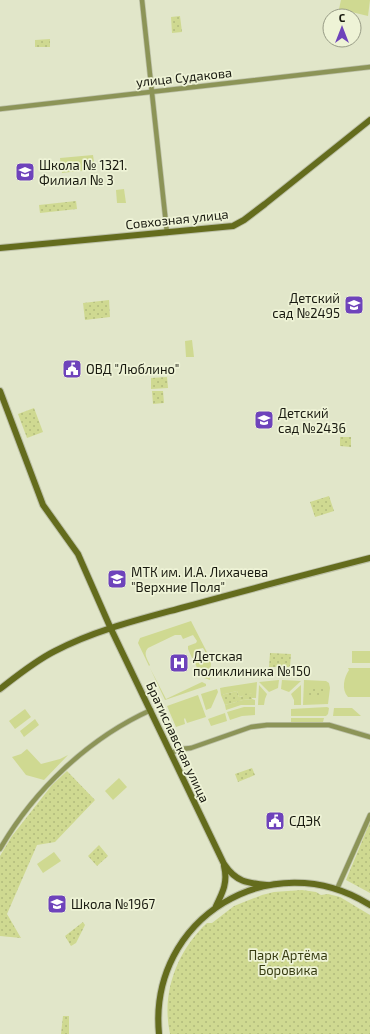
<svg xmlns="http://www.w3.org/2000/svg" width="370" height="1034" font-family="'Exo 2',sans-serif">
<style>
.grass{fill:#cfd991}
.park{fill:url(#park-dots)}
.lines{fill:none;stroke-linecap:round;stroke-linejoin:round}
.street-casing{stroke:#bdc1a8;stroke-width:6}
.secondary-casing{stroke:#bdc1a8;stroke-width:8}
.street{stroke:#8c9457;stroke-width:4.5}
.secondary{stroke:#646c1d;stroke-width:6}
.labels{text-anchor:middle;stroke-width:3.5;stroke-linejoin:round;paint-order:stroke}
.street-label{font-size:13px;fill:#18190f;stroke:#eef3d6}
.poi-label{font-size:13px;fill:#18190f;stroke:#eef3d6;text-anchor:start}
.park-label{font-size:13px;fill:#373c11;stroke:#eef3d6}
</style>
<defs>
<pattern id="park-dots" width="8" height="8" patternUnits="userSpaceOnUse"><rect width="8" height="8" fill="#cfd991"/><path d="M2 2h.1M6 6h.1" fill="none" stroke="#b1ba7c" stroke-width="1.8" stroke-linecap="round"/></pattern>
</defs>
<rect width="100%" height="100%" fill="#e1e6c9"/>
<g class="grass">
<polygon points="341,0 370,0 368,16 339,9"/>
<polygon points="93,155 95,169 62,173 60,158"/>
<polygon points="124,189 126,203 117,203 116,190"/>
<polygon points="192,340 194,357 186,357 185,341"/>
<path d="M191,621L211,660L210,680L201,677L195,663L207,655L203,648L198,649L200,656L192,658L188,649V646L196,643L197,641L193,635L183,639L181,635H175L148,648C143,653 147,659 150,665L149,666L138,643L140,638Z"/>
<rect x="352" y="651" width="18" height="12"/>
<polygon points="150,668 166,699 202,682 206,684 206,686 165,700"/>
<path d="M348,668H370V697H348C341,690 344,677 349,670Z"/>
<polygon points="279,680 278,688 269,692 259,682"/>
<polygon points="282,680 301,681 289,692 281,689"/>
<polygon points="304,680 326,681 329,683 330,688 328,704 303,705"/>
<polygon points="257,682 256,698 252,698 252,693 239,697 237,691 221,695 220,688 225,687"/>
<polygon points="259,685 267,694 265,699 264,705 258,705"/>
<polygon points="301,685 301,705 294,705 294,700 291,694"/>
<polygon points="217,689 218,692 211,708 206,710 201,694"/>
<polygon points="198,695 206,717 187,723 185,718 184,719 185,724 176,727 167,706"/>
<polygon points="252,699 255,700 255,705 241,705 226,710 225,705 243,700"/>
<polygon points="244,707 255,707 255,715 242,716 230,720 227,712"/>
<polygon points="327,707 329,708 328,714 326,716 291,716 291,709"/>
<polygon points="334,708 352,708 361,716 333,716"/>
<polygon points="25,709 31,717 15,729 9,721"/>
<polygon points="225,713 227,721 211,726 208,719"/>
<polygon points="291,718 324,718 323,722 291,722"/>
<polygon points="35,719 39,725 24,737 20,731"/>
<polygon points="27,749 41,764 60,759 68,755 44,780 26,775 12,757 21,754"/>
<polygon points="119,778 127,787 113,800 105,791"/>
<polygon points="54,852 61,861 43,873 37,864"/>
</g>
<g class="park">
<polygon points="180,16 182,32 172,33 171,17"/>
<polygon points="50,39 50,47 35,47 35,40"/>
<polygon points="76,201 77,209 40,213 39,205"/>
<polygon points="109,300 110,317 85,320 83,303"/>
<polygon points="167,377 168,388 151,389 151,378"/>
<polygon points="152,391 163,391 164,403 153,404"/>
<polygon points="34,408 43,432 27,438 18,414"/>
<polygon points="340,437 351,437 351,447 340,446"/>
<polygon points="329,496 334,511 315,517 310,502"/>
<polygon points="270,653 291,654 290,667 269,667"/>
<rect x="307" y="687" width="16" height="9"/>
<polygon points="237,691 239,697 243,696 243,694 252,693 252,699 243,700 225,705 221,695"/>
<polygon points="252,768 255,775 238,782 235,774"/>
<polygon points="67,771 95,800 55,842 37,845 7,914 21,938 0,936 0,856 12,836 52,785"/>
<polygon points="370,822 370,893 346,880"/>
<polygon points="99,845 108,856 97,866 88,856"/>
<path d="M302,890L316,892L321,895L328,894L340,897L370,915V1034H170C161,993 177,951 207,923H212L234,906L262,895L274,892Z"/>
<polygon points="83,922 85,925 76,943 71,946 65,936"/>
<polygon points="63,1016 69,1016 69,1034 61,1034"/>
</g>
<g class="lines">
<defs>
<g id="street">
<polyline points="142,0 167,233"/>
<polyline points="0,109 370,67"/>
<polyline points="171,753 181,749 191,748 251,727 267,725 329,725 370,737"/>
<path d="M0,849C34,790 89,738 151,710"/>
<polyline points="337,889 370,815"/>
</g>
<g id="secondary">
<polyline points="0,248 233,226 244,220 265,204 370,120"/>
<path d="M0,391L43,505L78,554L111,629L224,864C236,882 247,883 267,885"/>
<path d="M0,689C18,675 35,661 55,651C95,630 141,619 185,607C246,590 308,574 370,558"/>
<path d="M216,906C223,892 228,882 224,866"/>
<path d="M159,1034C148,918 272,843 370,905"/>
</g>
</defs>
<use href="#street" class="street-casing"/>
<use href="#secondary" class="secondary-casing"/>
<use href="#street" class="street"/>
<use href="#secondary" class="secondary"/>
</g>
<defs>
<symbol id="school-square" viewBox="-11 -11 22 22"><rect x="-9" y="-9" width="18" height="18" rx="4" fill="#6e43bb" stroke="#eef3d6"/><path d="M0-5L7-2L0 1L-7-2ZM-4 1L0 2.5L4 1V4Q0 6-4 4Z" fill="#fff"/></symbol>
<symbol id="civic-square" viewBox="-11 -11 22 22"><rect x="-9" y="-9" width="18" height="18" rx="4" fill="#6e43bb" stroke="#eef3d6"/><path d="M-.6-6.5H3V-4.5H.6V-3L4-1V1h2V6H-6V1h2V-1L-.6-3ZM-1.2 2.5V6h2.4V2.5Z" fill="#fff"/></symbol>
<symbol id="university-square" viewBox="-11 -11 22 22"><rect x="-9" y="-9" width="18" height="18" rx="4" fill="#6e43bb" stroke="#eef3d6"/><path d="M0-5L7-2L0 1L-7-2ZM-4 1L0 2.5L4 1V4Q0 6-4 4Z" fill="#fff"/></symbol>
<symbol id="hospital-square" viewBox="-11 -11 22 22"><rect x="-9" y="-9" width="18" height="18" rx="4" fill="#6e43bb" stroke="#eef3d6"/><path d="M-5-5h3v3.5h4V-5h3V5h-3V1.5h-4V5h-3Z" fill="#fff"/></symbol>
</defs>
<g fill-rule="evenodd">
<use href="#school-square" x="14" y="161" width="22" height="22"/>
<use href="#school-square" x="343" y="294" width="22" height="22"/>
<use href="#civic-square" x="61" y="358" width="22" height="22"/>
<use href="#school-square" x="253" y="409" width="22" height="22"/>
<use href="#university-square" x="106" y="568" width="22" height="22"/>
<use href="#hospital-square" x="168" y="652" width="22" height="22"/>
<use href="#civic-square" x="264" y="810" width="22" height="22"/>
<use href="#school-square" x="46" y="893" width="22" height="22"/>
</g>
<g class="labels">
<g class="street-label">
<text transform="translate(184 77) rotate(-6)" y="5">улица Судакова</text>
<text transform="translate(177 219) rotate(-6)" y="5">Совхозная улица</text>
<text transform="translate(178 742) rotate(65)" y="5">Братиславская улица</text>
</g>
<g class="poi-label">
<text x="39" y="170">Школа № 1321.<tspan x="39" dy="15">Филиал № 3</tspan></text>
<text x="340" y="303" text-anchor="end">Детский<tspan x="340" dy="15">сад №2495</tspan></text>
<text x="86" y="374">ОВД "Люблино"</text>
<text x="278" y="418">Детский<tspan x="278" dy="15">сад №2436</tspan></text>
<text x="131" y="577">МТК им. И.А. Лихачева<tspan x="131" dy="15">"Верхние Поля"</tspan></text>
<text x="193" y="661">Детская<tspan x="193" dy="15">поликлиника №150</tspan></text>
<text x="289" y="826">СДЭК</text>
<text x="71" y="909">Школа №1967</text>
</g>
<g class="park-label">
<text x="288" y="960">Парк Артёма<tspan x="288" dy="15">Боровика</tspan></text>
</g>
</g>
<g transform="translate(342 28)"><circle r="19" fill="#eef3d6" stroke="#989c86"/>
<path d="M0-3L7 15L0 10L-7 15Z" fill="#6e43bb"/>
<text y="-6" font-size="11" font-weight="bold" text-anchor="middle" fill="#18190f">С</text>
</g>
</svg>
